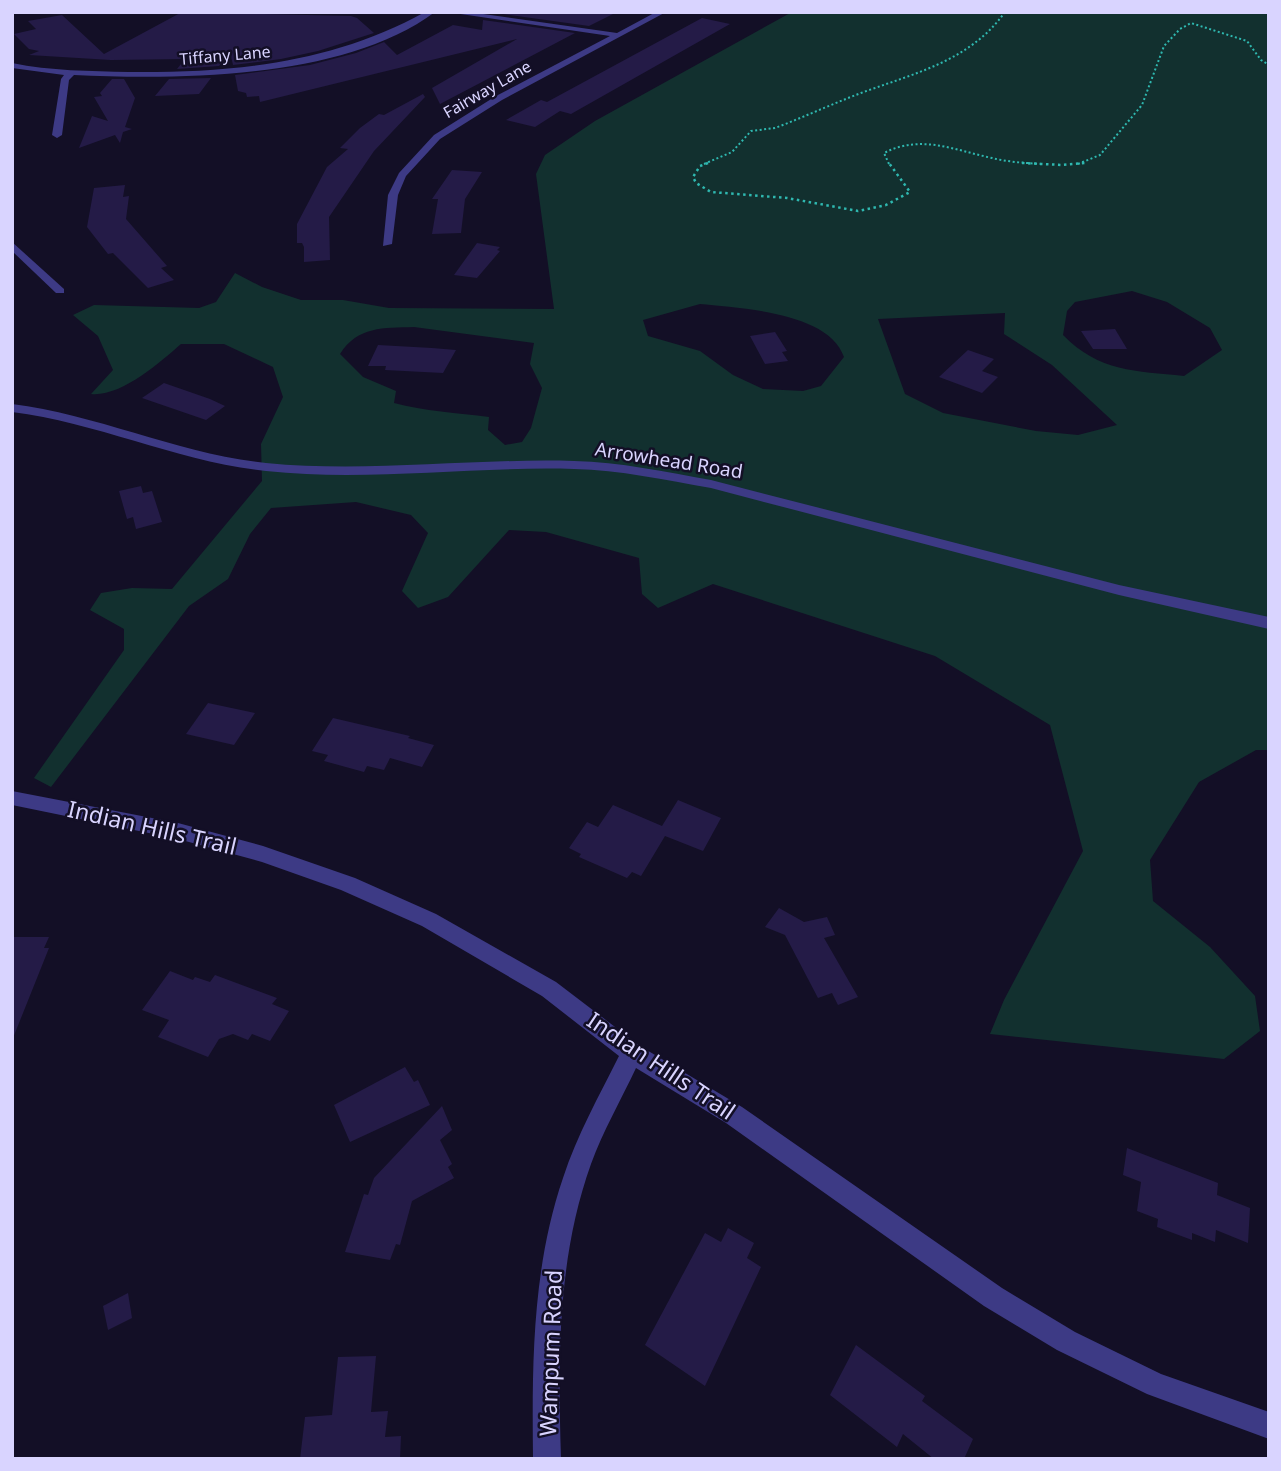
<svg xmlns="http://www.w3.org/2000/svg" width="1281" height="1471" font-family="'Noto Sans',sans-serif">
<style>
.green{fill:#12302f;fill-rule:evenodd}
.building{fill:#241b47}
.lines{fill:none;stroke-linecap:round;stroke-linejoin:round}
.path-far1{stroke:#2fb8b0;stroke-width:2;stroke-dasharray:2 2.5;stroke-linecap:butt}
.path{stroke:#2fb8b0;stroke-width:2.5;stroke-dasharray:2.5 3.5;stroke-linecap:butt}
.minor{fill:#3d3a85;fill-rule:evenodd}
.labels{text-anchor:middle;stroke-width:5;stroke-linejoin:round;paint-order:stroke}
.far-street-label{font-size:16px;fill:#d9d4ff;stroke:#130f26}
.street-label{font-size:19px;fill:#d9d4ff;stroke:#130f26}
.near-street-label{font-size:23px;fill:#d9d4ff;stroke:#130f26}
</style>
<rect width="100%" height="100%" fill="#130f26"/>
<path class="green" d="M792,12H1269V750H1256L1199,782L1150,860L1153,901L1210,947L1255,996L1260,1031L1224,1059L990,1034L1004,1000L1083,851L1050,725L935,656L713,584L658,608L642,594L639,558L546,532L509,530L448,597L418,608L402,591L428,533L411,515L356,502L271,508L250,534L228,579L189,606L51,787L34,778L124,650V629L90,610L101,593L132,588L172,589L262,481L261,444L283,397L273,367L224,344H181C159,363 121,397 91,394L113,370L98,336L73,315L94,305L199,308L216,302L235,273L262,287L301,300H343L389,308L554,309L536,174L545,155L595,121ZM1132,291L1167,302L1210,328L1222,350L1184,376C1136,371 1099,372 1063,335L1067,311L1075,302ZM700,304C740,308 829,312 844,357L821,386L803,391L763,389L733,375L700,351L648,336L643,320ZM1005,313L1004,334L1052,365L1117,425L1078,435L1036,431L943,413L905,394L878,319ZM414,327L534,343L530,364L542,388L531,428L522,442L505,445L488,430L489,417C458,413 424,411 394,403L396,391L363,377L340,354C358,326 383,328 414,327Z"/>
<g class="building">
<polygon points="182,12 351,16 357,18 374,33 318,51 281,59 233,65 230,52 219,66 177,69 185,59 111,60 29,55 39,51 29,49 14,34 36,29 28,21 62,15 104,54"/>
<polygon points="489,12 617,12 589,26"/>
<polygon points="702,18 730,24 571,114 560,111 535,127 506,120 541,100 547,102"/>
<polygon points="483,20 575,33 440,104 432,88 517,39 260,102 259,96 247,97 246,93 238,91 235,75 310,65 356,53 384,42 397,55 453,25 482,30"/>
<polygon points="211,78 199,94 155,96 169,79"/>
<polygon points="112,79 124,79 135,98 125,127 132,129 123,132 120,143 115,135 79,148 92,116 108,121 94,97 102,96 100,93"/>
<polygon points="423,94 425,97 374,151 329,217 330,260 304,262 304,247 302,243 297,243 297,224 327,167 348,149 340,148 360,128 379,114 384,115"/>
<polygon points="452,170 482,172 465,199 461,233 432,234 438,199 432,199"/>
<polygon points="125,185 123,197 129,196 126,219 167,266 161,268 174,280 148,288 113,253 108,254 87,227 94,188"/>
<polygon points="477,243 500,247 497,250 500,251 477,278 454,275"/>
<polygon points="1115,329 1127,349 1093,349 1081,331"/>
<polygon points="775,332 787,351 782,352 788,361 765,364 750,336"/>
<polygon points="378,345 432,348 456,350 443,373 385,370 386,366 368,366"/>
<polygon points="968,350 994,359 982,371 998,377 982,393 939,377"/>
<polygon points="164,383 210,399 225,406 206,420 142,398"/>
<polygon points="141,486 143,493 152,491 162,522 136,529 133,517 127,519 119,491"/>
<polygon points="208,703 255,713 234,745 186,734"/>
<polygon points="333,718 410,736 408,738 434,745 422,767 390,758 384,770 367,766 364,772 324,761 328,755 312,751"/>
<polygon points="678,800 721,818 703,851 665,836 641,876 632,872 627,878 579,857 581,854 569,848 587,822 598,827 613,805 662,826"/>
<polygon points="779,908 804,922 827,917 835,935 824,938 858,997 838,1005 832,993 818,998 785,935 765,927"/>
<polygon points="12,937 49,937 44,948 49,948 13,1038"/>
<polygon points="170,971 193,980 195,977 210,982 215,975 277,998 272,1004 289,1011 270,1041 252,1034 248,1040 233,1034 219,1039 208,1057 158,1037 169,1020 142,1010"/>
<polygon points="405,1067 414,1082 418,1080 430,1105 350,1142 334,1105"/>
<polygon points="442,1106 452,1130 440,1140 452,1164 448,1167 454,1178 412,1201 400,1245 396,1244 390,1260 345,1252 364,1194 368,1195 374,1178"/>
<polygon points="1127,1148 1218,1183 1217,1195 1250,1208 1248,1243 1216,1230 1215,1242 1192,1233 1192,1240 1157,1227 1158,1219 1137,1211 1141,1182 1123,1175"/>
<polygon points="728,1228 754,1243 747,1258 761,1267 705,1386 645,1345 705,1233 721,1242"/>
<polygon points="128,1293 132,1318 108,1330 103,1306"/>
<polygon points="856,1345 925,1396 922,1401 973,1439 964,1459 934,1459 903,1434 897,1447 830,1395"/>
<polygon points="376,1356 371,1412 388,1411 385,1437 401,1436 400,1459 300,1459 305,1417 332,1415 338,1357"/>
</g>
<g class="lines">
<g class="path-far1">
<path d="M704,164L732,152L751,131L775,128C804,117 832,104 861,93C915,73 970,61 1005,12"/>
<path d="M889,164L884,153C921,134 954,150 992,158C1008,162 1025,163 1042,164"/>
<polyline points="1078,164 1100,155 1142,105 1164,46 1180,29 1191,23 1247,41 1261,60 1269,65"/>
</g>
<g class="path">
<polyline points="708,163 700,166 693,177 696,183 711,192 787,198 858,211 886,205 910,192 889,163"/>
<polyline points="1022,163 1062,165 1085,163"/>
</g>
<g class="minor">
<path d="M425,12H435C345,79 181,80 74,75L69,80L62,135L57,138L52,135L61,79L64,75L12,68V63C51,71 90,71 129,72C233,73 333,63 425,12Z"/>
<polygon points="447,12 469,12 617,33 656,12 666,12 502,100 440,139 406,176 398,195 392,244 383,246 388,195 399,173 434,135 496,96 610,36"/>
<polygon points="12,242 64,289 64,293 56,293 12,251"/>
<path d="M12,404C99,415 179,454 266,463C368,473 472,458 574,461C620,462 666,472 711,480L1119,585L1269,617V629L1119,595L711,488C665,480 620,470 574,469C471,466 368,482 266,471C179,462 99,423 12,412Z"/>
<path d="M12,791L178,823L263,846L355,878L436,914L556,982L640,1046L742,1107L1002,1288L1075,1332L1161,1374L1269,1412V1439L1147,1394L1057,1350L984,1306L726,1123L636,1068C621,1100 603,1131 591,1164C557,1259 558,1359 561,1459H533C532,1364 532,1269 563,1178C577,1135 599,1096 619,1056L542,996L422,926L341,890L262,862L178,839L12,805Z"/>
</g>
</g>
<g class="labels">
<g class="far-street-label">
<text transform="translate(225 55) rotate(-5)" y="6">Tiffany Lane</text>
<text transform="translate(487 89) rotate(-30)" y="6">Fairway Lane</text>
</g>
<g class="street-label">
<text transform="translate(669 460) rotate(9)" y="7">Arrowhead Road</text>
</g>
<g class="near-street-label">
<text transform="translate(152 828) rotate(13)" y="8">Indian Hills Trail</text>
<text transform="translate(661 1066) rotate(34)" y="8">Indian Hills Trail</text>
<text transform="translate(551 1353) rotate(-88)" y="8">Wampum Road</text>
</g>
</g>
<rect width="1281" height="1471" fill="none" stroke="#d9d4ff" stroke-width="28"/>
</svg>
